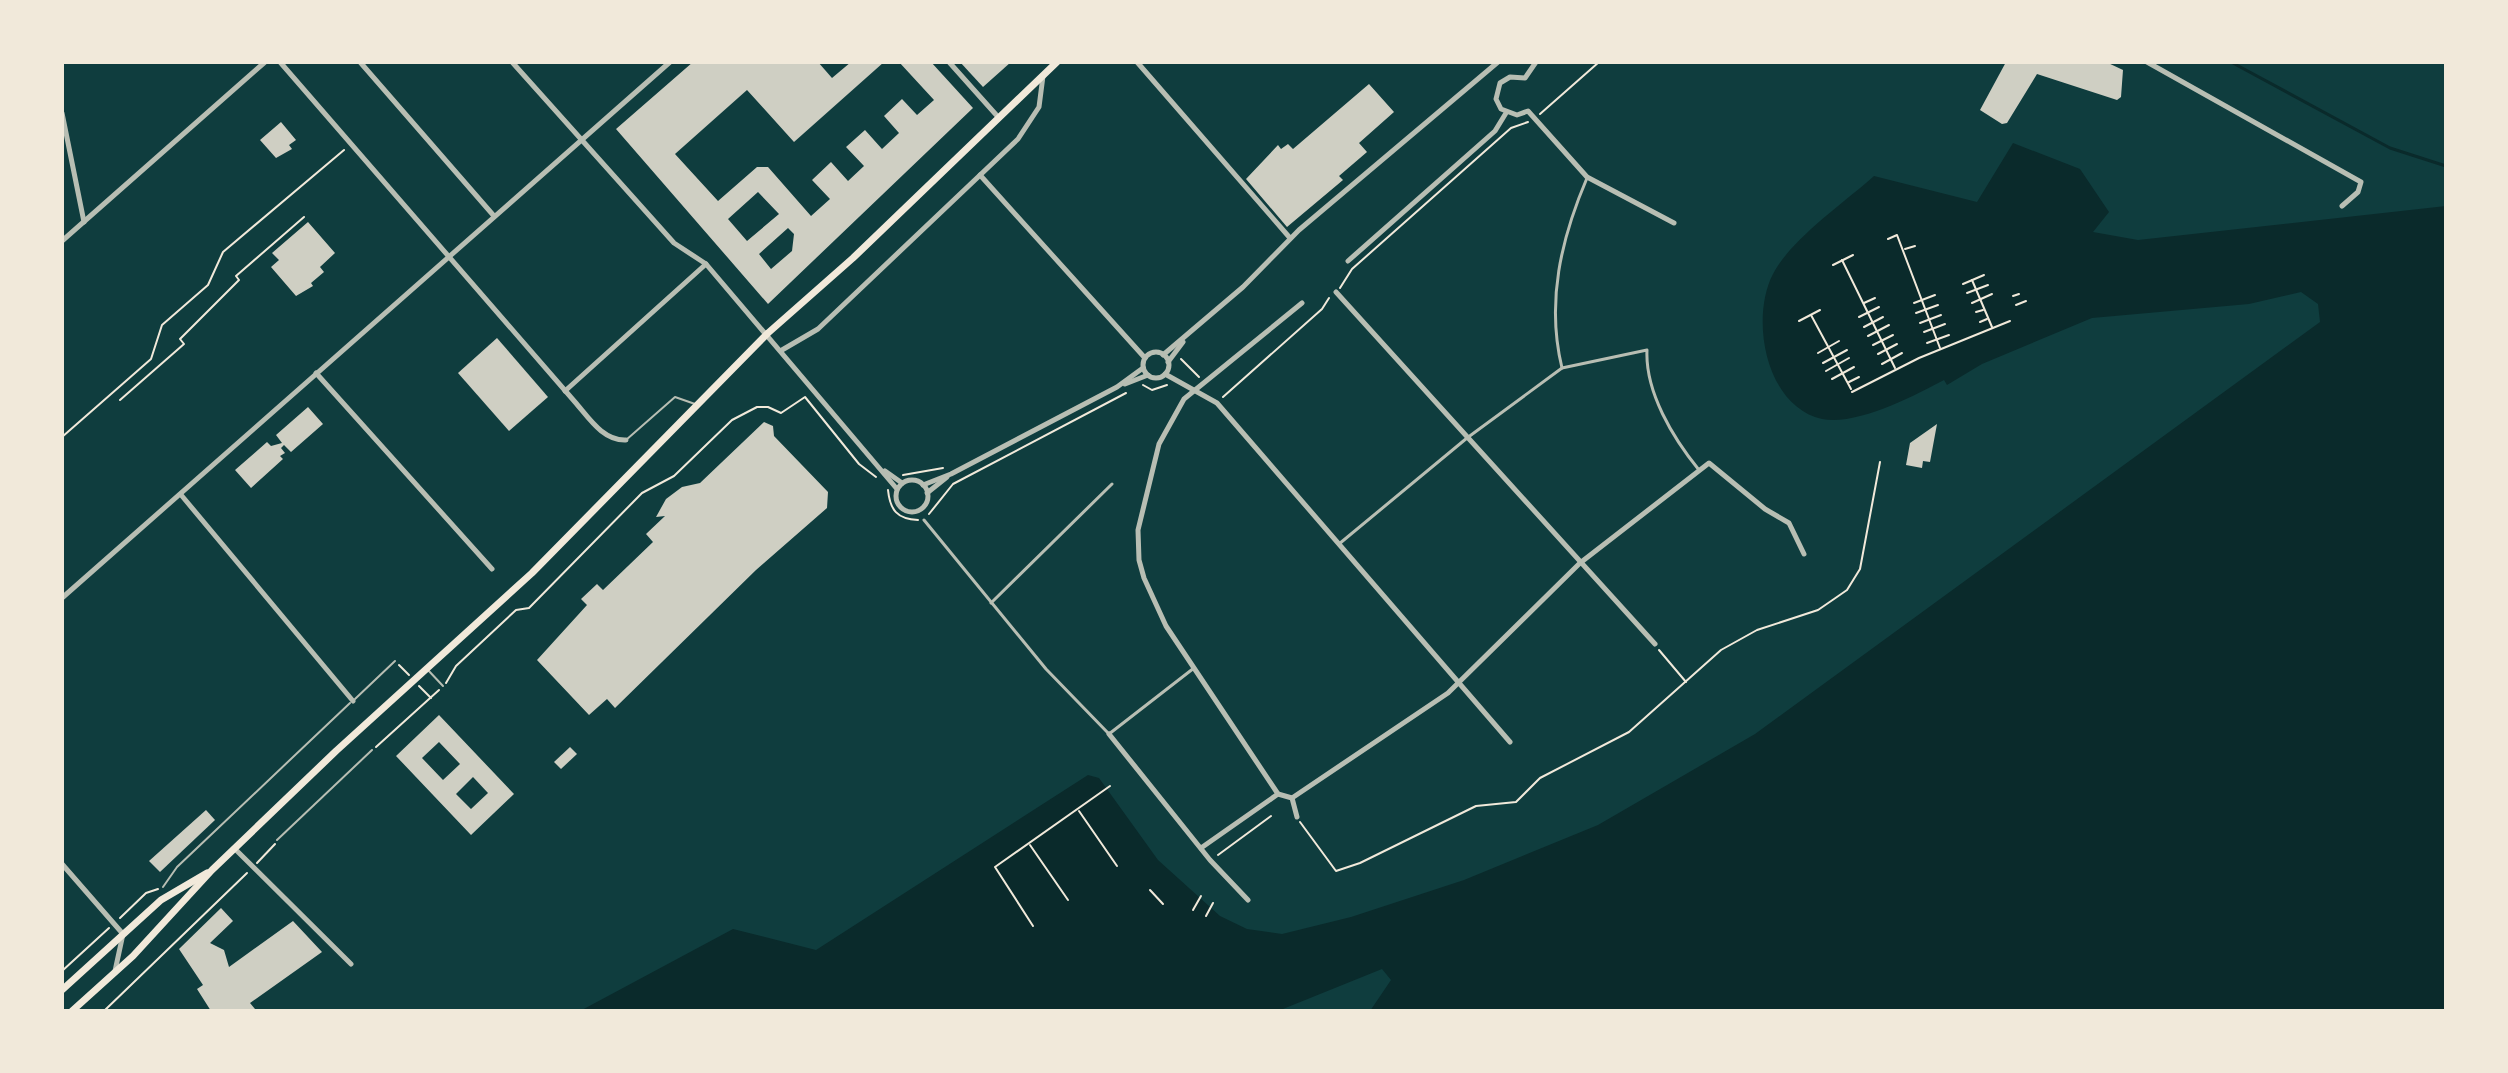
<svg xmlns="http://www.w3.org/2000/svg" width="2508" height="1073" font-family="Poppins,sans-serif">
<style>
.water{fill:#0a2a2b}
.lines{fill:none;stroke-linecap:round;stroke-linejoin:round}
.stream{stroke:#0a2a2b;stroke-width:3}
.building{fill:#cfcfc3;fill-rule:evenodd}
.path{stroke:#f1e9da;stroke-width:2}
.service{stroke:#b8beb3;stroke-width:2}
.pedestrian{stroke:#b8beb3;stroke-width:3}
.minor{stroke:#b8beb3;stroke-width:5}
.primary{stroke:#f1e9da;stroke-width:7}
</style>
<rect width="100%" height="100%" fill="#0f3d3e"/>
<path class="water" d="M2013,143L2080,169L2109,212L2093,232L2138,240L2446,206V1011H1370L1391,980L1382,969L1278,1011H580L733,929L816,950L1088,775L1099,778L1158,860L1220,916L1247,929L1282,934L1351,917L1464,880L1598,825L1755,734L2320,322L2318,304L2301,292L2249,304L2092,318L1982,364L1947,385L1944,380C1914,396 1856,426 1822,419C1765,406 1750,318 1773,274C1791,239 1844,203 1874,176L1977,202Z"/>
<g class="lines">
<polyline class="stream" points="2231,62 2390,148 2446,166"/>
</g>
<g class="building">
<path d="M693,62H818L832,78L851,62H884L794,142L747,90L675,154L718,201L757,167H768L811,216L830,199L812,180L831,162L848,181L864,166L846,147L865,130L882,149L899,133L884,116L902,99L917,115L934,100L899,62H931L973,108L768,304L616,129ZM758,192L779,214L747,241L728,219ZM788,228L794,234L792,251L771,269L759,254Z"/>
<polygon points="960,62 1011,62 983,87"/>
<polygon points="2006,62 2106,62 2123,70 2121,97 2117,100 2037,74 2007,123 2002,124 1980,110"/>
<polygon points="1369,84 1394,112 1359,143 1367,152 1339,176 1343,180 1287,227 1246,179 1278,145 1281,149 1288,144 1293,149"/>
<polygon points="281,122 296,140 289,145 292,149 276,158 260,140"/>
<polygon points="308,222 335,253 320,267 324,272 311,283 313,286 296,296 271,267 279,260 272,253"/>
<polygon points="497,338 548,397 509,431 458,373"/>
<polygon points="308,407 323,424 291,452 284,445 281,448 285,453 280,456 283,459 251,488 235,470 267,442 271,446 282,443 276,435"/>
<polygon points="764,422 773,426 774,436 828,492 827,508 756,570 615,708 607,699 589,715 537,660 587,605 581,599 597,584 603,590 653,542 646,534 665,516 656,517 666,499 682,487 700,483"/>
<polygon points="1937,424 1930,462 1923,461 1922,468 1906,465 1910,443"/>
<path d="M439,715L514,794L471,835L396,756ZM439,742L460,764L443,780L422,758ZM473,777L488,793L471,809L456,794Z"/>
<polygon points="570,747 577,754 561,769 554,762"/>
<polygon points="206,810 215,820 160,872 149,861"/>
<polygon points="221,908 233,921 210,943 224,950 229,967 293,921 322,952 250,1003 255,1009 252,1011 211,1011 197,989 203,985 179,949"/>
</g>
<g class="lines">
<g class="path">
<polyline points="1540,114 1599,62"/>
<polyline points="1888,239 1897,235 1940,348"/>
<polyline points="1905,249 1915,246"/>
<polyline points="1842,260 1895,368"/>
<polyline points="1833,265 1853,255"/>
<polyline points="1972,280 1992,327"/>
<polyline points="1963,284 1984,275"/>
<polyline points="1340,288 1352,269 1511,128 1528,122"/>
<polyline points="1967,293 1988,285"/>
<polyline points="2013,296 2019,294"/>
<polyline points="1864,303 1875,298"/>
<polyline points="1914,303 1935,295"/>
<polyline points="1972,303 1992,294"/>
<polyline points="2016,305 2026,301"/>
<polyline points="1976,312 1983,310"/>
<polyline points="1916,313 1938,305"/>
<polyline points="1811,315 1851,389"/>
<polyline points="1859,317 1879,307"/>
<polyline points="1799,321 1820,310"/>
<polyline points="1980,322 1987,319"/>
<polyline points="1920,323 1941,315"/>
<polyline points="1864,327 1883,317"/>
<polyline points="1924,332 1945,324"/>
<polyline points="1868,336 1889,325"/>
<polyline points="1927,343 1949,335"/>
<polyline points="1873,345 1893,335"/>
<polyline points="1818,353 1839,341"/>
<polyline points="1878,354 1897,344"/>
<polyline points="1181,359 1199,377"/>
<polyline points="1823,363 1847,350"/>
<polyline points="1882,364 1902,353"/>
<polyline points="1826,371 1849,358"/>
<polyline points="1832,379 1854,367"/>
<polyline points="1849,382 1859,377"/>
<polyline points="1143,385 1152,390 1167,385"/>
<polyline points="1852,392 1919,358 2010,321"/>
<polyline points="1223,397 1322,309 1329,298"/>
<polyline points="120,400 184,344 180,339 239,280 236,276 304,217"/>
<polyline points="62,437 151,359 162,325 208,285 223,252 344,150"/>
<polyline points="903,475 943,468"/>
<path d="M888,490C890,510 897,519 918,520"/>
<polyline points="929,514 953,484 1126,393"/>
<polyline points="1659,650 1686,682"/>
<polyline points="399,665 409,675"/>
<polyline points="446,683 456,666 516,610 529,608 642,493 674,476 732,420 757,407 768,407 781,413 805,397 859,464 876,477"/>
<polyline points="419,686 431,698"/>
<polyline points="376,747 439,690"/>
<polyline points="1079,811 1117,866"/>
<polyline points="1300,822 1336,871 1360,863 1476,806 1516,802 1540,778 1629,732 1721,650 1757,630 1818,610 1834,599 1847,590 1860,569 1880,462"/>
<polyline points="1030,845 1068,900"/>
<polyline points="1218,855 1271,816"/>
<polyline points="257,863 275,844"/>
<polyline points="1150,890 1163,904"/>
<polyline points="1193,910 1201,896"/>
<polyline points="1206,916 1213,903"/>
<polyline points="120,918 146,893 158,889"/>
<polyline points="1033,926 995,867 1110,786"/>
<polyline points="62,971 109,928"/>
<polyline points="104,1011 247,873"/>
</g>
<g class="service">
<polyline points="626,440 675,397 695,404"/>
<polyline points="427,669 443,686"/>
<polyline points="355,699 395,661"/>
<polyline points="277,840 372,750"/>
<polyline points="163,887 177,867 350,703"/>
</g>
<g class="pedestrian">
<path d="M1562,368C1546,302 1561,239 1587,178"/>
<polyline points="924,520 1046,669 1109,734 1194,668"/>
<path d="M1339,544L1467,438L1562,368L1647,350C1645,392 1673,438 1699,470"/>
<polyline points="991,603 1112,484"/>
</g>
<g class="minor">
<path d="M280,62L575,402C589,418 603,441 626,440"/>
<polyline points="360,62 494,216"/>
<polyline points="512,62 674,243 706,264 897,489"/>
<polyline points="949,62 999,118"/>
<polyline points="1137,62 1290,238"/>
<polyline points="1536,62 1525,78 1510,77 1500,83 1496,99 1501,109 1517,115 1528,111 1587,177 1674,223"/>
<polyline points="2147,62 2361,182 2358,192 2342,206"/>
<polyline points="62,113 84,222"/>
<polyline points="980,175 1145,358"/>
<polyline points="62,241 265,62"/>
<polyline points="1348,261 1495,131 1506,113"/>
<polyline points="1336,292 1655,644"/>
<polyline points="782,350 818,329 1018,139 1039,107 1043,76"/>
<circle cx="1156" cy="365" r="13"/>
<polyline points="1163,355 1243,287 1299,230 1498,62"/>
<polyline points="1168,362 1183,342"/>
<polyline points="316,373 492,569"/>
<polyline points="1165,374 1217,403 1510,742"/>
<polyline points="1125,384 1148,375"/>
<polyline points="565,391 706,264"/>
<polyline points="885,471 902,483"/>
<circle cx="912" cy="496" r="16"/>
<polyline points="923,485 951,474 1117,387 1143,368"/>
<polyline points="927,493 947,477"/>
<polyline points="182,496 353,701"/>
<polyline points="62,598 670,62"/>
<polyline points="1109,734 1210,860 1248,900"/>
<polyline points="1292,798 1448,693 1580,563 1709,463 1765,509 1789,523 1804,554"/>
<polyline points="1297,817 1292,798 1278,794 1166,626 1144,578 1139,560 1138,530 1159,444 1184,399 1302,303"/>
<polyline points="1201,848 1278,794"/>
<polyline points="235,849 351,964"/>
<polyline points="62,864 123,934 115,971"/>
</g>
<g class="primary">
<polyline points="62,990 161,900 207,873"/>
<polyline points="72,1011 133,956 212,870 336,751 532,573 768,333 853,258 1057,62"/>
</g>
</g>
<rect width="2508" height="1073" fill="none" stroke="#f1e9da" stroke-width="128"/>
</svg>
